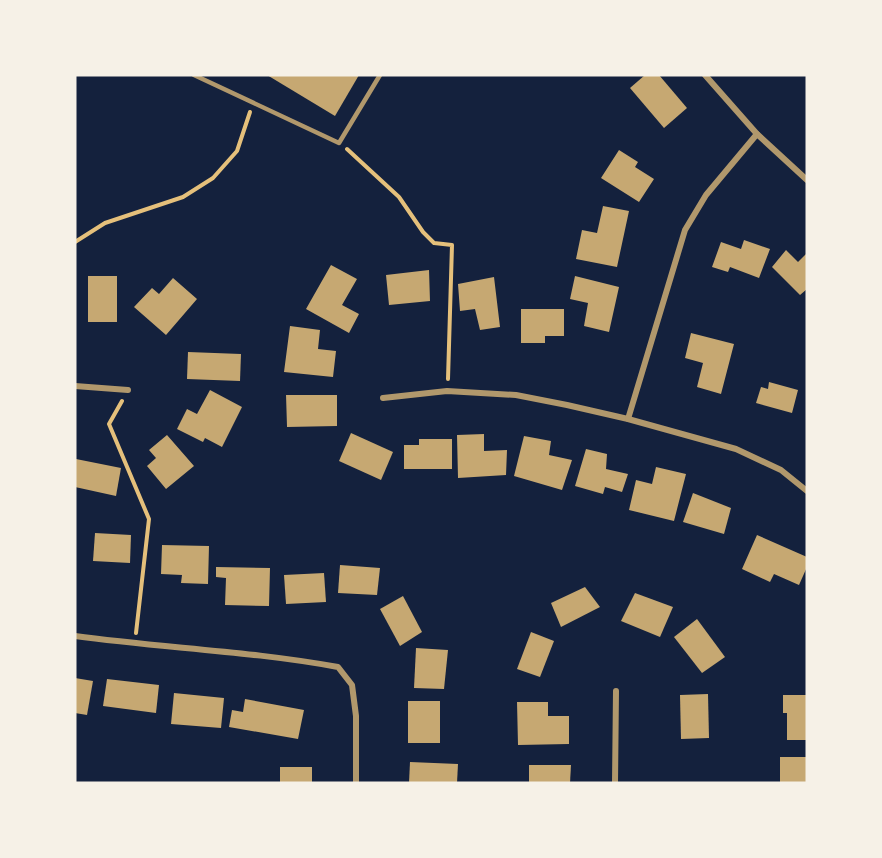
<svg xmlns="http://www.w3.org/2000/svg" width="882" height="858" font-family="Inter,sans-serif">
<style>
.building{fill:#c6a872}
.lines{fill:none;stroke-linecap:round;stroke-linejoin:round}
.path{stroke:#e5c07b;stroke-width:4}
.service{stroke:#b1986c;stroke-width:4.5}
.minor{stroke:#b1986c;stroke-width:6}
</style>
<rect width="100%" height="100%" fill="#14213d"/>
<g class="building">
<polygon points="267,75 359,75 335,116"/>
<polygon points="645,75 659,75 687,108 664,128 630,88"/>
<polygon points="619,150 638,162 635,167 654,179 639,202 601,178"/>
<polygon points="603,206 629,211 617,267 576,259 582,230 597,233"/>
<polygon points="744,240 770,249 759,278 730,267 728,272 712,267 721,242 741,249"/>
<polygon points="786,250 798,262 807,253 807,289 800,295 772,267"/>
<polygon points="331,265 357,279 342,305 359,314 349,333 306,309"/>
<polygon points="429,270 430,301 389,305 386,275"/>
<rect x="88" y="276" width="29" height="46"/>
<polygon points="575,276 619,287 609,332 584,326 588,303 570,299"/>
<polygon points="494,277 500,327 480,330 475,309 460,311 458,284"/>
<polygon points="173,278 197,299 166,335 134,307 152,288 159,294"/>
<polygon points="521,309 564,309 564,336 545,336 545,343 521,343"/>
<polygon points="290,326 320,330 318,349 336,351 333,377 284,372"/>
<polygon points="691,333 734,344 721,394 697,387 703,363 685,358"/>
<polygon points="188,352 241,354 240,381 187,379"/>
<polygon points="769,382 798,390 792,413 756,403 761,387 768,389"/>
<polygon points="210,390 242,407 222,447 205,438 203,442 177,429 187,409 197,414"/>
<polygon points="286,395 337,395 337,426 287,427"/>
<polygon points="351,433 393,452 381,480 339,461"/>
<polygon points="484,434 484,451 507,450 506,475 458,478 457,435"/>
<polygon points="167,435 194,466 166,489 147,466 156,458 149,450"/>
<polygon points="524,436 551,441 549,455 572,460 562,490 514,476"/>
<polygon points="419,439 452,439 452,469 404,469 404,445 419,445"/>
<polygon points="586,449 607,454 606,469 628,474 622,492 605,487 603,494 575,486"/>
<polygon points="76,459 121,468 116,496 75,487"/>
<polygon points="656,467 686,474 674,521 629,510 636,480 652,484"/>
<polygon points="693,493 731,508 724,534 683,522"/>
<polygon points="95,533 131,535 130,563 93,561"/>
<polygon points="757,535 807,557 807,567 799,585 774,574 770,582 742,569"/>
<polygon points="162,545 209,546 208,584 181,583 182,575 161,574"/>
<polygon points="340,565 380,568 377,595 338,593"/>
<polygon points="216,567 270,568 269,606 225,605 226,578 216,577"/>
<polygon points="324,573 326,602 286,604 284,575"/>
<polygon points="585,587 600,607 561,627 551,603"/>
<polygon points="635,593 673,607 660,637 621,621"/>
<polygon points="403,596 422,632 400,646 380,609"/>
<polygon points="697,619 725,657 702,673 674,637"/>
<polygon points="531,632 554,641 540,677 517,669"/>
<polygon points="416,648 448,650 444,689 414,688"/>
<polygon points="75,678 93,681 87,715 75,713"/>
<polygon points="107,679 159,685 156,713 103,706"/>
<polygon points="174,693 224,698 221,728 171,724"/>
<polygon points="708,694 709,738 681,739 680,695"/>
<polygon points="783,695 807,695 807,740 787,740 787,713 783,713"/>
<polygon points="245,699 304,710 298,739 229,727 232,710 243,712"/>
<rect x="408" y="701" width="32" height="42"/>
<polygon points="517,702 548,702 548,716 569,716 569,744 518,745"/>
<rect x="780" y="757" width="27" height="26"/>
<polygon points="410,762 458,764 457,783 409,783"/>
<polygon points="529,765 571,765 570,783 529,783"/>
<rect x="280" y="767" width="32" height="16"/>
</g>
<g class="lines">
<g class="path">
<polyline points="347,149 399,197 423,232 434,243 452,245 448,379"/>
<polyline points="75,242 105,223 183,197 213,178 237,151 250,112"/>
<polyline points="122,401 109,424 149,519 136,633"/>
</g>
<polyline class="service" points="194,75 339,143 380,75"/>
<g class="minor">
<polyline points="705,75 757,134 807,180"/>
<polyline points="75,386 128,390"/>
<polyline points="383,398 447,391 516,395 567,405 628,419 736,449 781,470 807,491"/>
<polyline points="628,419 685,230 706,195 757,134"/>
<path d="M75,636C163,648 251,651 338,667L352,685L356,716V783"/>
<polyline points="615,783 616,691"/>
</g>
</g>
<rect width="882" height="858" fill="none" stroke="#f6f1e7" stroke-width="153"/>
</svg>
